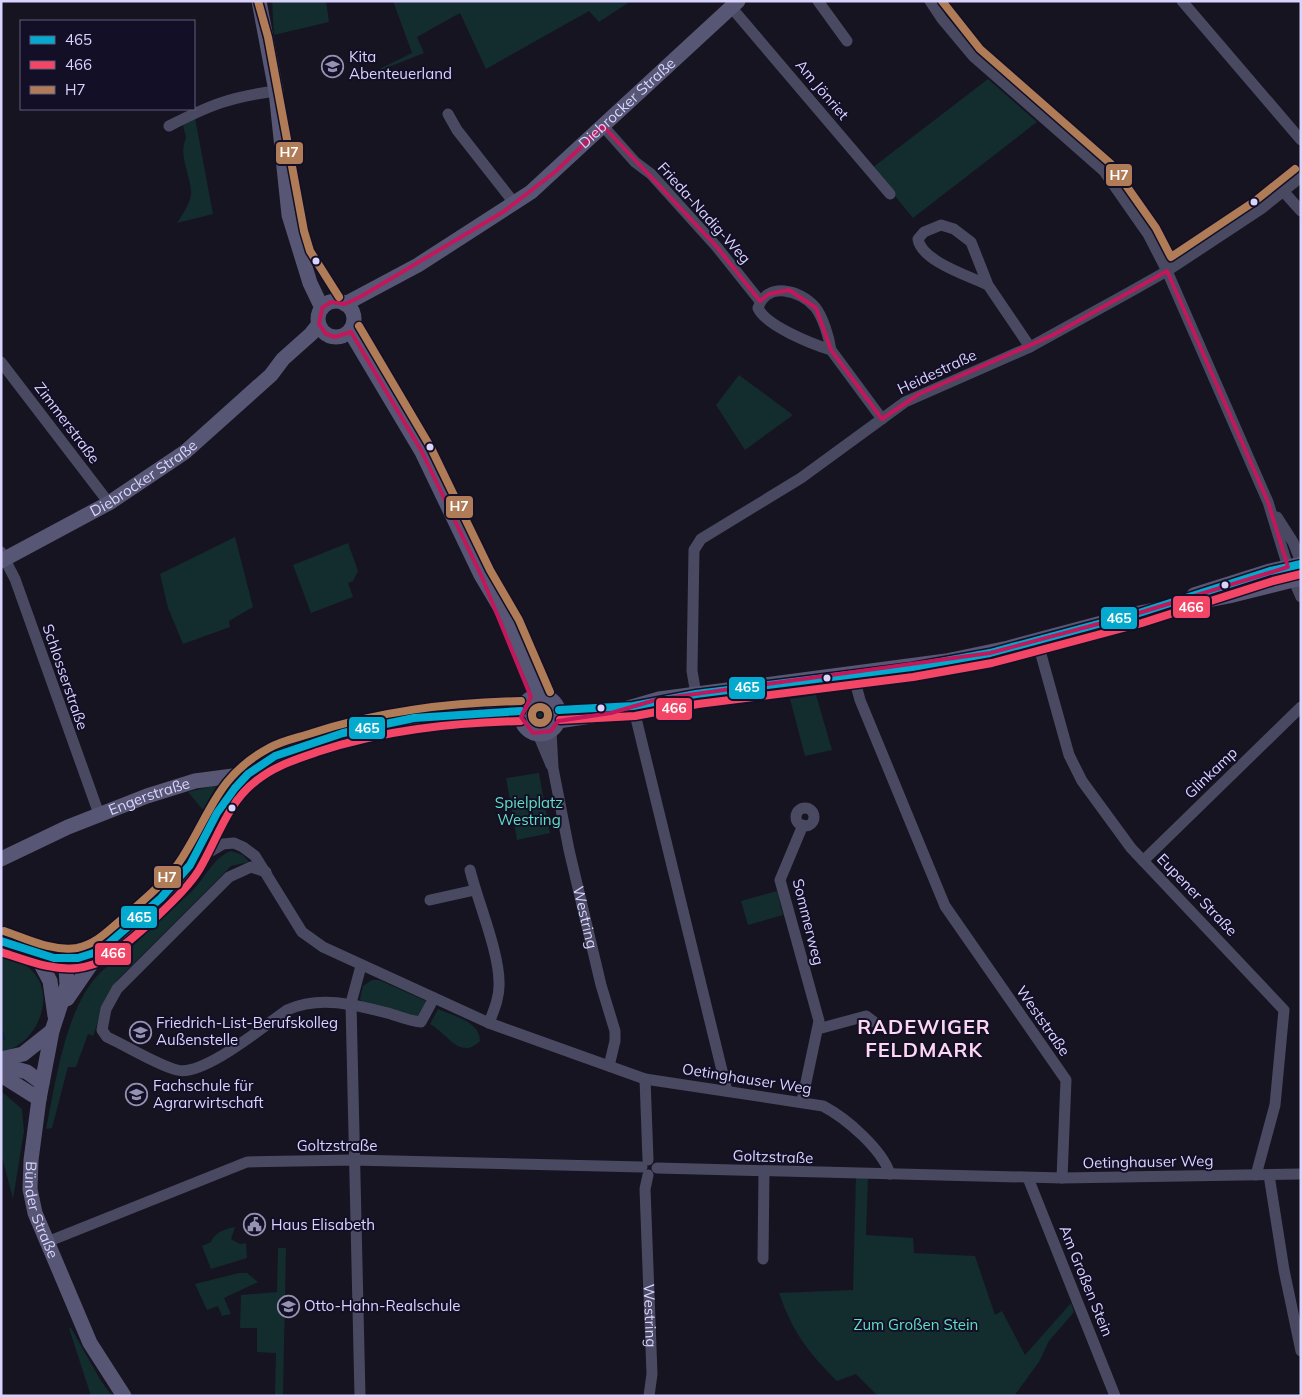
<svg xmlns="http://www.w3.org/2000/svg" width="1302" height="1397" font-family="Mulish,sans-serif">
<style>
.green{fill:#132c2d}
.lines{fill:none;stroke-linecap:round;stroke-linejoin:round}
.stream{stroke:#0d2144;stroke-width:3}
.street{stroke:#4a4962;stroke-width:11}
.secondary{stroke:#575674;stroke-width:15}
.bus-1-casing{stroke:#130f26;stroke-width:11}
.bus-2-casing{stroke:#130f26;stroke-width:11}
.bus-3-casing{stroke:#130f26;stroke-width:11}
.bus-1{stroke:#00a9ce;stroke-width:8}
.bus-2{stroke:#f34667;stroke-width:8}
.bus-3{stroke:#b07c57;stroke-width:8}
.marked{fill:none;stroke:#c2185b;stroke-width:4;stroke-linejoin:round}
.bus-dot{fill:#d9d4ff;stroke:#130f26;stroke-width:2}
.labels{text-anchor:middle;stroke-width:4;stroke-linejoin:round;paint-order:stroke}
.poi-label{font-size:15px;fill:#d9d4ff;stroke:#130f26;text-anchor:start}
.street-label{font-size:15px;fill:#d9d4ff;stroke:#130f26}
.park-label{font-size:15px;fill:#5fe0c0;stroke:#130f26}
.district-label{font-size:20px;font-weight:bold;letter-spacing:1px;fill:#ffd6f0;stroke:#130f26}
.line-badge{stroke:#130f26;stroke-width:2}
.badge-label{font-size:14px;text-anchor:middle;font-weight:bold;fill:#fff}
</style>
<rect width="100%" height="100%" fill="#161421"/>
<g class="green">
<polygon points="272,1 326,1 329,22 274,35"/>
<polygon points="393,1 631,1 599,22 589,11 486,69 460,13 417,37 424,53 359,79 412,53"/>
<polygon points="988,79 1037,122 913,218 872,168"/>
<path d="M195,118L213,214L177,223C183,214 192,201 191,191C190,173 178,155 186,138L183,125Z"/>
<polygon points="739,375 793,415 745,450 716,405"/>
<polygon points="235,537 253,607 229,621 230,627 183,644 168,608 160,574"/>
<polygon points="348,543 358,571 353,581 348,583 353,597 311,613 293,565"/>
<polygon points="816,695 832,750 805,756 790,699"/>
<circle cx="541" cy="715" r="11"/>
<polygon points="539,773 550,833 517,840 506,778"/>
<polygon points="217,785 203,810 188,792"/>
<path d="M231,851L243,855L249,862L231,866L118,979L107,996L93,1036L88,1034L76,1067H68L52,1128L46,1129C56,1082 65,1007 101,972C107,966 116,962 122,956C145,935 166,914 189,894C204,881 212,858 231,851Z"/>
<polygon points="777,891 783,915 748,925 741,901"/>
<path d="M1,954C14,958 26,963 34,973C57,1000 34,1047 1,1052Z"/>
<polygon points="372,980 379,980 426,1001 420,1017 362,1002 360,999 363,986"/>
<path d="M438,1009C453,1016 480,1021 480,1041C460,1061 447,1033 430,1024Z"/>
<polygon points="1,1091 22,1109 24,1131 13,1199 1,1153"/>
<path d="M856,1176H868L866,1235L913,1238L914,1253L975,1256L995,1315L1002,1311L1025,1355L1071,1303L1074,1312L1049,1341L1039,1362L1014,1396H878L856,1374L837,1381C808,1352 793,1333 779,1293L853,1290Z"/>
<path d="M235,1227L231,1239L240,1244L246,1243L247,1258L211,1269L202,1246L211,1242C215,1232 225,1229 235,1227Z"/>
<polygon points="278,1248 286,1248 283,1396 275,1396 276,1353 257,1352 257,1328 240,1328 241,1295 277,1292"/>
<polygon points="239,1273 247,1273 258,1282 224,1298 231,1314 222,1316 218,1306 207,1310 195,1284"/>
<polygon points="69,1328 71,1328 101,1381 112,1396 91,1396"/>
</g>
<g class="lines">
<polyline class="stream" points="1,1030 4,1039"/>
<g class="street">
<polyline points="818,1 847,41"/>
<polyline points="930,1 942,19 973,56 1104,171 1148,234 1167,271 1268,502 1288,567 1301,597"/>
<polyline points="1182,1 1301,140"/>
<polyline points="731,7 890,194"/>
<polyline points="448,114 457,130 515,204"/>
<path d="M169,126C210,105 230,97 276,91"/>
<polyline points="603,126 635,162 651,174 716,246 760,301"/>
<polyline points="1284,192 1301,211"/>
<path d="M988,285C969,276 921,261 918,239L924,232L941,225L954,229L971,242L988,285L1030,347"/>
<path d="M831,350C812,344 766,326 758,308C767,281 800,290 815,307C823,317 829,337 831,350L882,419"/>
<polyline points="1,362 109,503"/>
<polyline points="1277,517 1293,542 1301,562"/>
<polyline points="1,552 15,579 99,814"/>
<polyline points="1037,640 1069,755 1082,781 1131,848 1284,1010 1275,1105 1256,1175"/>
<polyline points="853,674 860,700 945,906 1066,1080 1062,1178"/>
<polyline points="696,694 692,671 694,550 701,539 801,478 905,402 1030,347 1128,293 1167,271 1261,209 1301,177"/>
<polyline points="633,706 727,1091"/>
<path id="s1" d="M551,731L553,768L569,850L601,985L615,1031V1041L609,1066"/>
<polyline points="538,734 551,765"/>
<circle cx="805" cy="817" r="9"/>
<path d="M211,851L223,844L234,843L243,847L255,856L302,932L323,947L489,1023L645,1079L823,1106C846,1118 882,1149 890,1174"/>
<polyline points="1143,861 1301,707"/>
<path d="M470,870C478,902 499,952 499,982C500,996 494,1010 489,1023"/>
<path d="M266,872L251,867L229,877L117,989L106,1009L102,1030L107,1037C127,1046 157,1065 177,1070C203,1077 264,1026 287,1010C321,995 356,1005 391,1014C400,1017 411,1021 421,1022L434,998"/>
<polyline points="430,900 475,890"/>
<polyline points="818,1029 866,1016 874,1022"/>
<polyline points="645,1079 648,1160"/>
<polyline points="802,1101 819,1021 780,880 803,825"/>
<polyline points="657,1168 1062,1178 1301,1174"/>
<path id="s2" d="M648,1175L645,1189L652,1374L649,1396"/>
<polyline points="1269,1175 1284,1270 1301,1351"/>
<polyline points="1028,1178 1115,1396"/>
<polyline points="47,1242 247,1162 353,1160 642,1167"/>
<polyline points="763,1259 764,1172"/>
<polyline points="360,1396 351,1003 361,966"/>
</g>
<g class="secondary">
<polyline points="259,1 276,91 289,215 310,283 322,308"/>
<circle cx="336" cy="319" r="18"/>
<path id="s3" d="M345,304L418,265L531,192L738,1"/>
<polyline points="350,331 422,452 481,575 510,624 541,696"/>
<path id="s4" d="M1,561L109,503L185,452L271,375L283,359L311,334L319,324"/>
<polyline points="1194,595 1270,571 1301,564"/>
<circle cx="540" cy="715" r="19"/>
<polyline points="558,721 611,713 659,699 946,661 1008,648 1139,613 1229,596 1301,578"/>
<path id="s5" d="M1,859L68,827L147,796L195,781L248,774L287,751L343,733L414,718L521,711"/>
<polyline points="1,941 54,958 78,958 100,951 161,898 190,865 224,801 248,774"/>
<polyline points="35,953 50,981 55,1016"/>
<path id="s6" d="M61,959L66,968L67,985L52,1031L39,1099L31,1160L30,1189L35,1213L90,1343L124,1396"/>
<polyline points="67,999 100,951"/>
<polyline points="1,1059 23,1054 52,1031"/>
<polyline points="1,1065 27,1072 42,1083"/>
<polyline points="1,1075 39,1099"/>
</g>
<defs>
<g id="bus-1">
<polyline points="559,710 633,706 696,694 912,667 990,653 1139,613 1270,571 1301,564"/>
<polyline points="1,941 54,958 78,958 100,951 161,898 190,865 217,813 235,788 248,774 275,756 343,733 414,718 521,711"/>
</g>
<g id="bus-2">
<polyline points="560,720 635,716 698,704 913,677 992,663 1142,623 1273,581 1301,574"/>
<path d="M1,952C27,960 51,971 78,968C86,967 100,963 107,958C132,940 183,896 199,870C217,840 227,803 256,781C274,766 295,760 317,752C383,730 451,723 521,721"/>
</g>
<g id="bus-3">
<polyline points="258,1 268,37 304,231 310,251 339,297"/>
<polyline points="942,1 980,49 1111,164 1156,228 1171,257 1255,201 1295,169"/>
<polyline points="359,326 431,448 490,570 519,620 550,692"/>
<circle cx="540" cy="715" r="8"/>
<path d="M4,931C27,939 53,952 77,948C96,944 107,932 121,920C142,901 167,882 182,858C211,813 217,776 269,748C281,741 296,738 309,734C378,711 448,703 521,701"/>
</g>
</defs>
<use href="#bus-1" class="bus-1-casing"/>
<use href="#bus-2" class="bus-2-casing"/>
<use href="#bus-3" class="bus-3-casing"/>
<use href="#bus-1" class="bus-1"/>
<use href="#bus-2" class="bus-2"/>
<use href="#bus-3" class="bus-3"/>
</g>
<path class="marked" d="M603,126L716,246L760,301L769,294L789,290L816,308L831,350L882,419L919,394L1053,335L1167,271L1268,502L1288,567L1139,613L990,653L659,699L611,713L558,721L551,731L533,733L521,717L531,697L481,575L422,452L351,332L335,337L326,334L319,324L322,308L331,302L345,304L360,297L503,212L555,172Z"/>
<defs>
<symbol id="school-ring" viewBox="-11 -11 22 22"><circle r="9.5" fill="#130f26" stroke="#9591b1" stroke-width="1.5"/><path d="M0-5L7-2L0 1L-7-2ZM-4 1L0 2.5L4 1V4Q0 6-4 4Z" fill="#9591b1"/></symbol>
<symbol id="university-ring" viewBox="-11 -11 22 22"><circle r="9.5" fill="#130f26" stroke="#9591b1" stroke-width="1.5"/><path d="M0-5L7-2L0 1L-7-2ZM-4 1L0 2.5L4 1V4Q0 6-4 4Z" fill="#9591b1"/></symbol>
<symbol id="civic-ring" viewBox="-11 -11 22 22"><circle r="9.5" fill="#130f26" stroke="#9591b1" stroke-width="1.5"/><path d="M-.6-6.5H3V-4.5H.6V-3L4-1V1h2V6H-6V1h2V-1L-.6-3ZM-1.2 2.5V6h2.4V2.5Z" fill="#9591b1"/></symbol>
</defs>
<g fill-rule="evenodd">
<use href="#school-ring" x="320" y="54" width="25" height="25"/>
<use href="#university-ring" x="128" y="1020" width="25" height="25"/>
<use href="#school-ring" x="124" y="1082" width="25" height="25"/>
<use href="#civic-ring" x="242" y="1212" width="25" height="25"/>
<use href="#school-ring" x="276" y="1294" width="25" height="25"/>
</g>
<g class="bus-dot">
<circle cx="1254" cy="202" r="4.5"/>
<circle cx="316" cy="261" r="4.5"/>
<circle cx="430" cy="447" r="4.5"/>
<circle cx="1225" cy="585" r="4.5"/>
<circle cx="827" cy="678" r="4.5"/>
<circle cx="601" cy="708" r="4.5"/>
<circle cx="232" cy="808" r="4.5"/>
</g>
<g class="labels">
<g class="poi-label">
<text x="349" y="62">Kita<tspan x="349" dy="17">Abenteuerland</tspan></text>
<text x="156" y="1028">Friedrich-List-Berufskolleg<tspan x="156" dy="17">Außenstelle</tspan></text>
<text x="153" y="1091">Fachschule für<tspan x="153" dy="17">Agrarwirtschaft</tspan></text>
<text x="271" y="1230">Haus Elisabeth</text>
<text x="304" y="1311">Otto-Hahn-Realschule</text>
</g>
<g class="street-label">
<text transform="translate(822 90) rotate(50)" y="5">Am Jönriet</text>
<text dy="5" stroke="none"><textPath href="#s3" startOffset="348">Diebrocker Straße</textPath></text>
<text transform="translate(704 213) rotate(48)" y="5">Frieda-Nadig-Weg</text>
<text transform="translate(937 372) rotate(-25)" y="5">Heidestraße</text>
<text transform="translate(67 423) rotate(53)" y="5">Zimmerstraße</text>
<text dy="5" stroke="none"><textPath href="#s4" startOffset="165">Diebrocker Straße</textPath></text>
<text transform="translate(65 677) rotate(71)" y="5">Schlosserstraße</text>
<text transform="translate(1211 773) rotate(-44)" y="5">Glinkamp</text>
<text dy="5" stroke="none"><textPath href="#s5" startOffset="161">Engerstraße</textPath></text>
<text transform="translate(1197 895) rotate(46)" y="5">Eupener Straße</text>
<text dy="5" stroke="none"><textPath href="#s1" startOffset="190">Westring</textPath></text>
<text transform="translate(808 922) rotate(76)" y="5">Sommerweg</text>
<text transform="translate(1043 1021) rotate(55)" y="5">Weststraße</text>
<text transform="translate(747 1079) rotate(9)" y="5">Oetinghauser Weg</text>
<text x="337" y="1151">Goltzstraße</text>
<text transform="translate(773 1157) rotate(2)" y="5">Goltzstraße</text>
<text transform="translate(1148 1162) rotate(-1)" y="5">Oetinghauser Weg</text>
<text dy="5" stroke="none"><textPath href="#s6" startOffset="258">Bünder Straße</textPath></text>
<text transform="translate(1086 1281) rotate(68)" y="5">Am Großen Stein</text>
<text dy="5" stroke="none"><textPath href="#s2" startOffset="141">Westring</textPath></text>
</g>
<g class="park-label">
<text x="529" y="808">Spielplatz<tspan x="529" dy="17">Westring</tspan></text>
<text x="916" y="1330">Zum Großen Stein</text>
</g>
<g class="district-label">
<text x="924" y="1034">RADEWIGER<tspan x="924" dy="23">FELDMARK</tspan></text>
</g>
</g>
<g class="line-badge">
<rect x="275" y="141" width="29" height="24" rx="5" fill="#b07c57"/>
<rect x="1105" y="163" width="28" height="24" rx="5" fill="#b07c57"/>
<rect x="445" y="495" width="29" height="24" rx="5" fill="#b07c57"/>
<rect x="1172" y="595" width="39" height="24" rx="5" fill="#f34667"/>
<rect x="1100" y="606" width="38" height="24" rx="5" fill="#00a9ce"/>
<rect x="728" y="676" width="38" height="24" rx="5" fill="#00a9ce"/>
<rect x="655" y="697" width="38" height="24" rx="5" fill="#f34667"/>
<rect x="348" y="716" width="38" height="24" rx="5" fill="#00a9ce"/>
<rect x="153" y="865" width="29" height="24" rx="5" fill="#b07c57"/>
<rect x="120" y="905" width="38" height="24" rx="5" fill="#00a9ce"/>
<rect x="94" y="942" width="38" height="24" rx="5" fill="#f34667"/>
</g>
<g class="badge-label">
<text x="289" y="157">H7</text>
<text x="1119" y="180">H7</text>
<text x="459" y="511">H7</text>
<text x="1191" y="612">466</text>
<text x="1119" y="623">465</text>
<text x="747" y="692">465</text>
<text x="674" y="713">466</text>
<text x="367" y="733">465</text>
<text x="167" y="882">H7</text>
<text x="139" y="922">465</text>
<text x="113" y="958">466</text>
</g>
<rect width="1302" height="1397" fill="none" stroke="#d9d4ff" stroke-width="5"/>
<rect x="20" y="20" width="175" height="90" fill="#130f26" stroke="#625e7d"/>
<rect x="30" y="36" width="25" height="8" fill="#00a9ce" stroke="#625e7d"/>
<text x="65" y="45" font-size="15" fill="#d9d4ff">465</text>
<rect x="30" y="61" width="25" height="8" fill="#f34667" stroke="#625e7d"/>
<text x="65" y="70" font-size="15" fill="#d9d4ff">466</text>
<rect x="30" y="86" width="25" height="8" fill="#b07c57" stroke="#625e7d"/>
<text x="65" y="95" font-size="15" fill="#d9d4ff">H7</text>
</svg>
